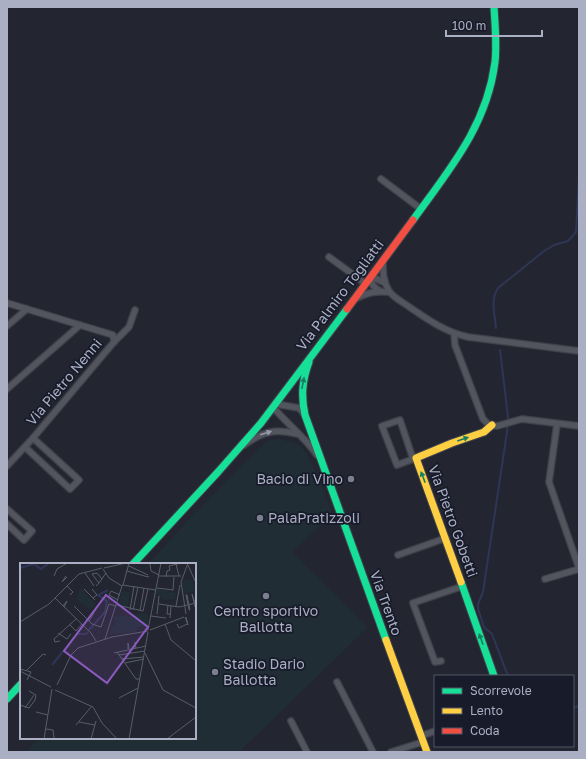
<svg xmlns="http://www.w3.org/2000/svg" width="586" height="759" font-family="'Golos Text',sans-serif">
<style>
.green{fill:#202d35}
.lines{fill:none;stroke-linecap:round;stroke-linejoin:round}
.stream{stroke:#2f3556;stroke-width:2}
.street-casing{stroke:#3f4149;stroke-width:8}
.fast-casing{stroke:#40434d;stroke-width:9}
.slow-casing{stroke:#40434d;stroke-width:9}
.jam-casing{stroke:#40434d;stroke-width:9}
.street{stroke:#52545e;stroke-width:5.5}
.fast{stroke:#16e098;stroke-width:7}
.slow{stroke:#ffcf43;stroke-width:7}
.jam{stroke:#f24e42;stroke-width:7}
.oneway{fill:#167e61}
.oneway2{fill:#9598aa}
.poi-dot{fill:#7b7f90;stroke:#171b2a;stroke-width:1.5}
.labels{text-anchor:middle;stroke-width:3.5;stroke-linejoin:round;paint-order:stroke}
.street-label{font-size:14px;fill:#abafc3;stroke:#171b2a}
.poi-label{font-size:14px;fill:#abafc3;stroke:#171b2a;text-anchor:start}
.inset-river{fill:none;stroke:#2f3556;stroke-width:2}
.inset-road{fill:none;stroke:#595d6b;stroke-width:1}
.view{fill:#8c5ac0;fill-opacity:0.15;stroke:#8c5ac0;stroke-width:2}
.inset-edge{fill:none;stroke:#abafc3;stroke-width:2}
</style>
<rect width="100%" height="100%" fill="#232630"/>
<path class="green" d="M279,439C287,441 295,442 302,448C312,458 327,499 333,514L292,552L368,627L239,752H26L39,738H195V564H148L197,511L267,441Z"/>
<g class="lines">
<g class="stream">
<path d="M496,328C495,315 490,300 498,288L544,251L554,245L568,241L576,232L579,177"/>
<polyline points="500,350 508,417 507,432 483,592 478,604 478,609 484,627 492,634 508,676"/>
<polyline points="573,708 579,706"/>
</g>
<defs>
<g id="street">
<polyline points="381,179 421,209"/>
<polyline points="329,257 366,284"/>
<path d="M383,261C383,272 383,281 389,291C393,297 402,302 408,306C427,319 445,332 468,337L579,351"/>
<path d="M380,291C375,288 371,285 370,278L377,279L385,283"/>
<path d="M355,299C368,292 376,291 389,292"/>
<polyline points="7,303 113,335 114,342"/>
<polyline points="7,326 27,309"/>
<polyline points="454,333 455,345 483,419 489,425 497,426 522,419 579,426"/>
<polyline points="7,389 80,325"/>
<polyline points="276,404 299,408 305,415"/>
<path d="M273,407C287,424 305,437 317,455"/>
<polyline points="557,424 549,482 579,568"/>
<path d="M244,445C262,432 275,428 297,434"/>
<polyline points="25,447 70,489 79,480 33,438"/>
<polyline points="413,459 400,420 382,426 397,465 416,458"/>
<polyline points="7,466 33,438 114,342 129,327 135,310"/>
<polyline points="7,509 32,531 24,540 7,524"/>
<polyline points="398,555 446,538"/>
<polyline points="545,579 579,569"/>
<polyline points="441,661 435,662 413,603 463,586"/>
<polyline points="337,682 373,752"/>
<polyline points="291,721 307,752"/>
<polyline points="421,736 435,731"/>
<polyline points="391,752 423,742"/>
</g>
<g id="fast">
<path d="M413,220C449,170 487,126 495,62C497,44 495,25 494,7"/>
<path d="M309,362C302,381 301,396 305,415L386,640"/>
<polyline points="133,564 218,472 261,423 347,309"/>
<polyline points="461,582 494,676"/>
<polyline points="7,699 21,684"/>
</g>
<g id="slow">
<polyline points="461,582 416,458 452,443 484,432 492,425"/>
<polyline points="386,640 427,752"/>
</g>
<polyline id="jam" points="347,309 413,220"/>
</defs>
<use href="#street" class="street-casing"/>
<use href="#fast" class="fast-casing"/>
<use href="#slow" class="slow-casing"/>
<use href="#jam" class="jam-casing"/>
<use href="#street" class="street"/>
<use href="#fast" class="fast"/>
<use href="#slow" class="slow"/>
<use href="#jam" class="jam"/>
</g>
<defs><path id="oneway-solid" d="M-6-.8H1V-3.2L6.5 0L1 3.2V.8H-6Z"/></defs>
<g class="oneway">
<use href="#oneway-solid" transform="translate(303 383) rotate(-79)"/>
<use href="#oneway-solid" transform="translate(463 439) rotate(-19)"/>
<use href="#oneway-solid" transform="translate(423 477) rotate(-111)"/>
<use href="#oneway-solid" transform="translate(481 639) rotate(-110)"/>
</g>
<use class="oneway2" href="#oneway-solid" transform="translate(266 433) rotate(-17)"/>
<g class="poi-dot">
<circle cx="351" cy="479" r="4"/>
<circle cx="260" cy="518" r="4"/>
<circle cx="266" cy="596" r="4"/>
<circle cx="215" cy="672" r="4"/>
</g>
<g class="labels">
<g class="street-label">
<text transform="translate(340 295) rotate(-53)" y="5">Via Palmiro Togliatti</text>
<text transform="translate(64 382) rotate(-50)" y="5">Via Pietro Nenni</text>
<text transform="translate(453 521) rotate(70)" y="5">Via Pietro Gobetti</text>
<text transform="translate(386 603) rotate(70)" y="5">Via Trento</text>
</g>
<g class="poi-label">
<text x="343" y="484" text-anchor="end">Bacio di Vino</text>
<text x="268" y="523">PalaPratizzoli</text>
<text x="266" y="616" text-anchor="middle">Centro sportivo<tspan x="266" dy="16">Ballotta</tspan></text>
<text x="223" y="669">Stadio Dario<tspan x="223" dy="16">Ballotta</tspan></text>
</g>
</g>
<g transform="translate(20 563)">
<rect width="176" height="176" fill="#232630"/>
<path d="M172,16L175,28L164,30L162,18ZM60,25L76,41L71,47L57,37ZM137,26L156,30L155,36L144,37L136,30ZM102,28L110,29L107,45L98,42ZM128,50V63L119,64L114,69L90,72L91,64L96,63L94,54Z" fill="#202d35"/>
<path class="inset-river" d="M0,5L14,1L21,6L29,0M69,67L85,49L87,38L78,32L88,27M32,102L57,71H66L68,69"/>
<path class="inset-road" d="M130,1L131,8L139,12M156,1L159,13M168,2L175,18M109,3L128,12M84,5L106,0M83,6L89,15L102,23L85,76M107,8L128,14L129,13M65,10L74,23M34,13L37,6L47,0M46,13L42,19L47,14M139,13H161M146,14L147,8L150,7L149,3L161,0M79,20L86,10M102,22L136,27M103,22L109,0M47,23L53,29L50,32M76,23L79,20L72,11L77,10L82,16M137,25L153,27M64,26L75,37M72,26L77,32L73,35M153,27L154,14M166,32H167L170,47H169ZM35,35L71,70L76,78M98,37L89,32L91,28L100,32M175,40L172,31L175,44M139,41L159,44L176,40M97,42L123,48L128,26M148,42L147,51H151M43,43L47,38L44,44M54,43L72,61L81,64L89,41L96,43M156,43L160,22M110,47L114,23M113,47L118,24M120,48L124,25M137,51L139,33M166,51L161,19L168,0M131,53L146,55M165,54L168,62L166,54M150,55L151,43M69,58L76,46M0,59L29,41L59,11L82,5M145,61L151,77L175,97M157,61L159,65L167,61M50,62L56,68L62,61M128,67L141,0M130,67L164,54M38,70L47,76L51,71M40,78L35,79L34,76L56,56M115,85V79L116,85M108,86V80L109,86M97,89L116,116H119M94,90L126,83M125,90L143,127L176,145M99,92L125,88M102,96L124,94M105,100L124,96M0,106L11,109L7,117M7,107L23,91L26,92M0,108L31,124M37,122L51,92L58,85L92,74L128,68M35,127L73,144L82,160L97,176M99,135L118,125M0,142L9,145L15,137L16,132L9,128M5,145L14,132M16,149L28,152M59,159L75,162M56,162L71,144M26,166L33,167L34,175M24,176L32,126M71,176L76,158M109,176L128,69M147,176L176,154"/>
<path class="view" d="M86,32L128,64L87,120L44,88Z"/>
<rect width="176" height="176" class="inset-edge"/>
</g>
<rect width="586" height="759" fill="none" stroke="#abafc3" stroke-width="16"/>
<rect x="434" y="675" width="140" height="72" fill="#171b2a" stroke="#525667"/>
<rect x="442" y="688" width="20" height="6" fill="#16e098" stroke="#525667"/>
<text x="470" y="695" font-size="12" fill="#abafc3">Scorrevole</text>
<rect x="442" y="708" width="20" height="6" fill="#ffcf43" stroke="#525667"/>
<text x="470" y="715" font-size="12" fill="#abafc3">Lento</text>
<rect x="442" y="728" width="20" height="6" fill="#f24e42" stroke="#525667"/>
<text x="470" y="735" font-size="12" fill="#abafc3">Coda</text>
<path d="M446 30v6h96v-6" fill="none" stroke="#abafc3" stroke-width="2"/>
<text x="452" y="30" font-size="12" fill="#abafc3" stroke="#171b2a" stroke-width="3" paint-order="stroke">100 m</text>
</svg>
